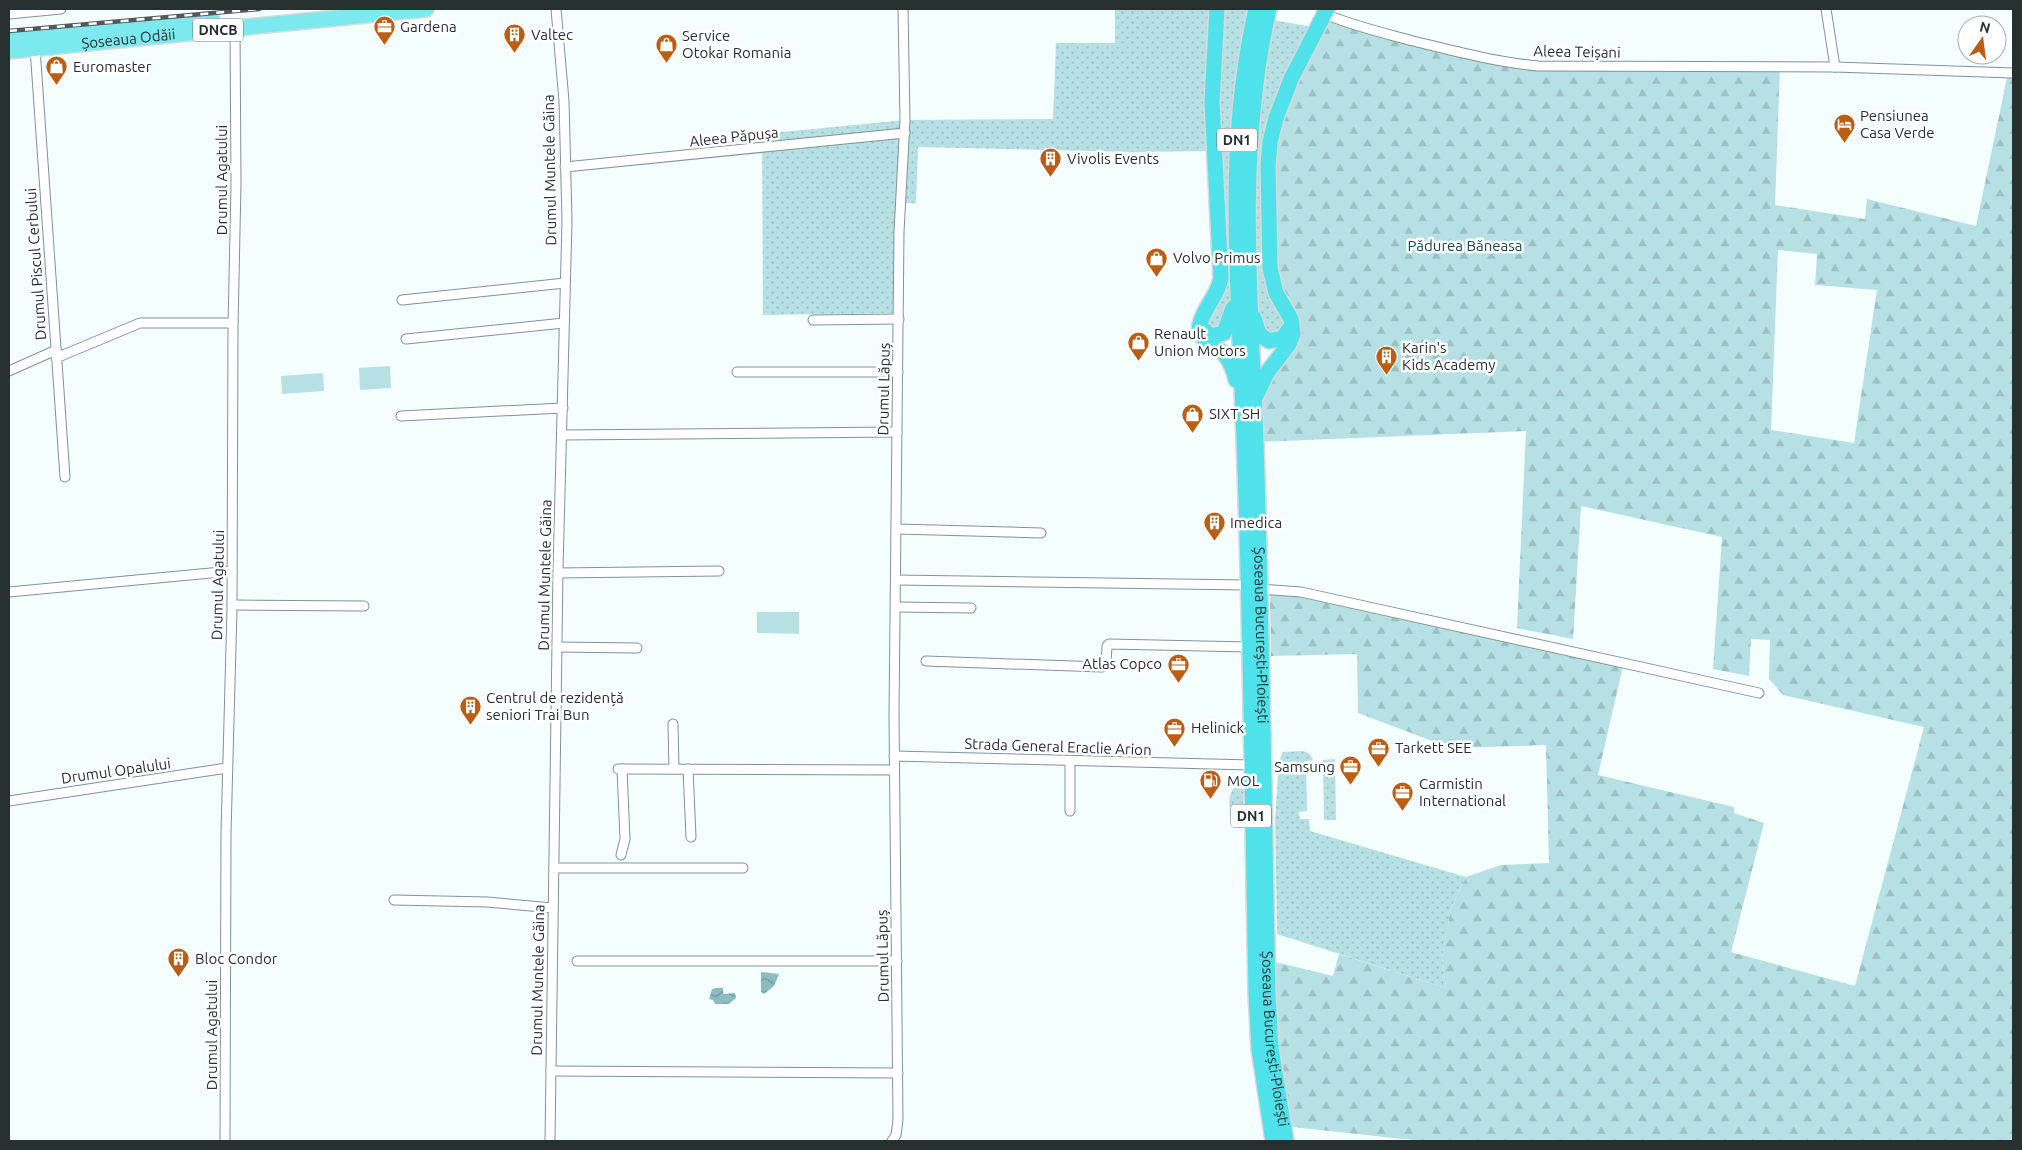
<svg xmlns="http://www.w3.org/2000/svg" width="2022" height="1150" font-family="Ubuntu,sans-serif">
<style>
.grass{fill:url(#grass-dots)}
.forest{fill:url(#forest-firs);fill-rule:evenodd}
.pitch{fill:#b6e0e3}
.water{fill:url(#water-waves)}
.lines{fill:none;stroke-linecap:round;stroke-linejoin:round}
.minor-casing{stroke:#7e9496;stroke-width:11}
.primary-casing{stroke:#d8dada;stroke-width:18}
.trunk-casing{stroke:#d8dada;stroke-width:18}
.minor{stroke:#fff;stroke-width:9}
.primary{stroke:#7ce9ef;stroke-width:15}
.trunk{stroke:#50e2ea;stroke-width:15}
.rail-casing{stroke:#50595a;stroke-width:4.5}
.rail{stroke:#fff;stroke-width:2.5;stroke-dasharray:8;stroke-linecap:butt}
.labels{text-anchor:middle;stroke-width:5;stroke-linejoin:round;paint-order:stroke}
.shield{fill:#fff;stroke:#686e6f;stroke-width:1}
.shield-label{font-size:14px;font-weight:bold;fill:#273031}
.poi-label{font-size:15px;fill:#273031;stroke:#fff;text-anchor:start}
.street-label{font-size:15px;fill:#273031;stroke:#fff}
.park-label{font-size:15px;fill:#194648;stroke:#fff}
</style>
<defs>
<pattern id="grass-dots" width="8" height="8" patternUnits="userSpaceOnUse" patternTransform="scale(1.25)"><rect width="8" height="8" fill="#b6e0e3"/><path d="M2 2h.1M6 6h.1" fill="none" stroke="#9cc0c3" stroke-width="1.8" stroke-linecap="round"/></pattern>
<pattern id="forest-firs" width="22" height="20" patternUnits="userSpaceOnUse" patternTransform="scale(1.25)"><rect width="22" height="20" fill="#b6e0e3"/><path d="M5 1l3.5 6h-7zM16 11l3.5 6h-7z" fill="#9cc0c3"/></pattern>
<pattern id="water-waves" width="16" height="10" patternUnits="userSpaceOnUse" patternTransform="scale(1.25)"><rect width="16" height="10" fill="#8cbcbf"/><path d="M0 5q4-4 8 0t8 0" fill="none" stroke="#72999c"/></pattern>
</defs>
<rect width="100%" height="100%" fill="#f4fefe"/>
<g class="grass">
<polygon points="1115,9 1256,9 1237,292 1230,323 1203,331 1215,297 1214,151 1130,152 918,147 916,203 901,203 899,313 763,315 762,134 905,120 1053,119 1056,43 1115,43"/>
<polygon points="1267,19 1313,27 1291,319 1279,341 1256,327 1248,180"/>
<polygon points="1303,751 1310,754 1313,760 1306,761 1307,811 1299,812 1300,819 1309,819 1310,831 1466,877 1451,908 1442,957 1446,988 1277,934 1275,821 1279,761 1283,752"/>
<polygon points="1335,759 1336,820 1324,820 1323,760"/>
<path d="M1234,788H1241L1244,790L1242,818L1235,817C1227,811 1228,795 1234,788Z"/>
</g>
<path class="forest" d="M1325,14L1514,64L1780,66L1775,205L1865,219L1867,199L1976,226L2008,73H2013V1141H1421L1283,1126L1267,960L1333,976L1339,954L1446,988L1442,957L1451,908L1466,877L1501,865L1549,863L1546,745L1451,748L1358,713L1357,654L1271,656L1270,595L1283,593L1301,595L1623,666L1598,775L1734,807V813L1764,823L1731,952L1855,986L1924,727L1783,695L1769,679L1770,640L1751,639L1749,676L1713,669L1722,537L1581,506L1573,639L1517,628L1526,431L1256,442L1254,401L1292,339L1276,293L1268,156ZM1778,250L1817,254L1815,285L1877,290L1854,443L1771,430Z"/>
<g class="pitch">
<polygon points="390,366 391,388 360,390 359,368"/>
<polygon points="323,373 324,391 282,394 281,376"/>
<polygon points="757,612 799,612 799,634 757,633"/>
</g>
<g class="water">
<polygon points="761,972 779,974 774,986 764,994 761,992"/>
<polygon points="716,988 723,988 723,994 735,993 736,998 729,1004 715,1004 713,1000 709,999 712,989"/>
</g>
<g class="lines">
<defs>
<g id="minor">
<polyline points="1826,9 1835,67"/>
<polyline points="9,14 61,9"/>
<path d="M1325,14C1353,26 1384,33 1413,41C1454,51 1496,62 1538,66L1835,67L2013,73"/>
<polyline points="35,48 65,477"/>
<polyline points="565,167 905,133"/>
<polyline points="402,300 565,283"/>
<polyline points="813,320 899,319"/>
<polyline points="406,339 564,323"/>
<polyline points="56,358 140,323 233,323"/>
<polyline points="9,371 56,350"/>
<polyline points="737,372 898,372"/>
<polyline points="401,416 563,408"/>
<polyline points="562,435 897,432"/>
<polyline points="897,529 1041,533"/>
<polyline points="558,573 719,571"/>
<polyline points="896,580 1248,585"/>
<polyline points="1259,589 1301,592 1759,693"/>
<polyline points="9,592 232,571"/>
<polyline points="232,605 364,606"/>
<polyline points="896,607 971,608"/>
<polyline points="557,647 637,648"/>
<polyline points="926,661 1102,667 1106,664 1107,646 1109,644 1249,647"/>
<polyline points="673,724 674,769"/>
<polyline points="894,756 1251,765"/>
<polyline points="618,769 894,770"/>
<polyline points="688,769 691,837"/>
<polyline points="9,801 227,768"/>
<polyline points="1070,811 1070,761"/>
<polyline points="621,855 625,839 622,769"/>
<polyline points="554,868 743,868"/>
<polyline points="394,900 487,902 553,908"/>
<polyline points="577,961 897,961"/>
<polyline points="551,1071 898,1073"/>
<polyline points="225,1141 226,833 232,609 233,327 236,184 235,28"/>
<polyline points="550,1141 558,570 567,221 564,101 556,9"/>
<polyline points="892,1141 896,1135 898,1120 894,715 899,232 905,120 903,9"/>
</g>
<g id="primary">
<polyline points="9,40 212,20"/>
<path id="s1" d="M9,51L426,9"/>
</g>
<g id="trunk">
<path d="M1217,9L1212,102L1221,278C1218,296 1204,307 1200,324C1196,341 1216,344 1225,355C1231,362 1234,371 1236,380"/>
<path d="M1256,9C1225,142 1238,277 1243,413C1251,606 1252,799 1256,992L1259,1049L1273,1141"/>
<path id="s2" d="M1269,9C1236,152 1251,299 1256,444C1262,627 1264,811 1268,994L1271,1048L1286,1141"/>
<polyline points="1254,318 1259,334 1269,341 1283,338 1291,326"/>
<polyline points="1201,327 1211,336 1224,333 1233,308"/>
<polyline points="1254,400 1267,373 1289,344 1293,334 1291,319 1276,293 1270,268 1268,165 1270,142 1276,118 1291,79 1327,9"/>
</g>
</defs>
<use href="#minor" class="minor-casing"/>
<use href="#primary" class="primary-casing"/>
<use href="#trunk" class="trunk-casing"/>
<use href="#minor" class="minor"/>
<use href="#primary" class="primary"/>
<use href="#trunk" class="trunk"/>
<defs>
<polyline id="rail" points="9,31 259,9"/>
</defs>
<use href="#rail" class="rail-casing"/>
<use href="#rail" class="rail"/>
</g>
<defs>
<symbol id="office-pin" viewBox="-11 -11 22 30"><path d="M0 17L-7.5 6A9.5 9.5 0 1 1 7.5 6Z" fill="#bb5d13" stroke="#fff"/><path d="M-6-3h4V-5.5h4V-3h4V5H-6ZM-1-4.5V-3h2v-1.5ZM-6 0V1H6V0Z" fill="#fff"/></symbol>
<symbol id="building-pin" viewBox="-11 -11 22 30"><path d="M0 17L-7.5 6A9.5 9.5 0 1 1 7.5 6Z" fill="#bb5d13" stroke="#fff"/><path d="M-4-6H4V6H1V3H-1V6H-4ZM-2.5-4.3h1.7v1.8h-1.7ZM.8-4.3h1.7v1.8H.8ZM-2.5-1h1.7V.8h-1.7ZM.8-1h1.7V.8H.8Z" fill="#fff"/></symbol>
<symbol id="shop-pin" viewBox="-11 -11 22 30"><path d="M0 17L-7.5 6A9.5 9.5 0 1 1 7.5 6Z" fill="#bb5d13" stroke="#fff"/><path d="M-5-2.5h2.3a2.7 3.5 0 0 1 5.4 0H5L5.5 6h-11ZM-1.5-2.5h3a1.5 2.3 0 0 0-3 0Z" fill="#fff"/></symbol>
<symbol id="hotel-pin" viewBox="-11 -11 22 30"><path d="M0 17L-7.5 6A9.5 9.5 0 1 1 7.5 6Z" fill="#bb5d13" stroke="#fff"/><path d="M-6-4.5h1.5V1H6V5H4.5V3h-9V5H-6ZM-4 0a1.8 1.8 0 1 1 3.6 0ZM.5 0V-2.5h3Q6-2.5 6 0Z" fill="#fff"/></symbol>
<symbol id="fuel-pin" viewBox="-11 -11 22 30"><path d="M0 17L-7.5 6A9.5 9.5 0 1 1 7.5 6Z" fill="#bb5d13" stroke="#fff"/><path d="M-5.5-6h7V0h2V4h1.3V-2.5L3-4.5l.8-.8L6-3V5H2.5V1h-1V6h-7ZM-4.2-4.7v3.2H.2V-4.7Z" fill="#fff"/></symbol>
</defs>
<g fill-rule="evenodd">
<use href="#office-pin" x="372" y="14" width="25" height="34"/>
<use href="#building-pin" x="502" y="22" width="25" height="34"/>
<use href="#shop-pin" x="654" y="32" width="25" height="34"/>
<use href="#shop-pin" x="44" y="54" width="25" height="34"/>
<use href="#hotel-pin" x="1832" y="112" width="25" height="34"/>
<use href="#building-pin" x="1038" y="146" width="25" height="34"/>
<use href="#shop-pin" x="1144" y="246" width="25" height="34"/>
<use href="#shop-pin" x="1126" y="330" width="25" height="34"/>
<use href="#building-pin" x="1374" y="344" width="25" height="34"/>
<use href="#shop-pin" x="1180" y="402" width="25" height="34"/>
<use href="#building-pin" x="1202" y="510" width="25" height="34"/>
<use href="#office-pin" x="1166" y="652" width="25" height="34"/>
<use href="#building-pin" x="458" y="694" width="25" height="34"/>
<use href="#office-pin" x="1162" y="716" width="25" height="34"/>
<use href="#office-pin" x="1366" y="736" width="25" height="34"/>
<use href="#office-pin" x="1338" y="754" width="25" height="34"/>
<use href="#fuel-pin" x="1198" y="768" width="25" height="34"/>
<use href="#office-pin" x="1390" y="780" width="25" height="34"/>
<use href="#building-pin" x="166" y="946" width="25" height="34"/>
</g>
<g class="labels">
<g class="shield">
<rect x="193" y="18.5" width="50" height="23" rx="4"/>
<rect x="1217" y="128.5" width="40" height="23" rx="4"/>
<rect x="1231" y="804.5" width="40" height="23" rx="4"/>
</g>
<g class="shield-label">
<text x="218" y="35">DNCB</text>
<text x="1237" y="145">DN1</text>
<text x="1251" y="821">DN1</text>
</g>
<g class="poi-label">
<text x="400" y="32">Gardena</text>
<text x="531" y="40">Valtec</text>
<text x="682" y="41">Service<tspan x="682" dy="17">Otokar Romania</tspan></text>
<text x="73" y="72">Euromaster</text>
<text x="1860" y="121">Pensiunea<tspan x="1860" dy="17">Casa Verde</tspan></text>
<text x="1067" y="164">Vivolis Events</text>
<text x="1173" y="263">Volvo Primus</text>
<text x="1154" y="339">Renault<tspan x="1154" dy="17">Union Motors</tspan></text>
<text x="1402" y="353">Karin's<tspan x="1402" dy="17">Kids Academy</tspan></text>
<text x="1209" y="419">SIXT SH</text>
<text x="1230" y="528">Imedica</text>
<text x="1162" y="669" text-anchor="end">Atlas Copco</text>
<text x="486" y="703">Centrul de rezidență<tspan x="486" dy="17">seniori Trai Bun</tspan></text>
<text x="1191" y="733">Helinick</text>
<text x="1395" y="753">Tarkett SEE</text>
<text x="1335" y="772" text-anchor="end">Samsung</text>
<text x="1227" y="786">MOL</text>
<text x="1419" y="789">Carmistin<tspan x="1419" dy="17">International</tspan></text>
<text x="195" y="964">Bloc Condor</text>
</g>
<g class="street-label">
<text dy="5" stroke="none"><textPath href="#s1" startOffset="120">Șoseaua Odăii</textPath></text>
<text transform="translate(1577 52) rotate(1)" y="5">Aleea Teișani</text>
<text transform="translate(734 137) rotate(-6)" y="5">Aleea Păpușa</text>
<text transform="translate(550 170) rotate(-91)" y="5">Drumul Muntele Găina</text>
<text transform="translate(222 180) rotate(-90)" y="5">Drumul Agatului</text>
<text transform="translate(36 264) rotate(-94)" y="5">Drumul Piscul Cerbului</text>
<text transform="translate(884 389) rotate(-89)" y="5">Drumul Lăpuș</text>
<text transform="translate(545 575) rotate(-89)" y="5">Drumul Muntele Găina</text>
<text transform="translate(218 585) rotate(-89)" y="5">Drumul Agatului</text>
<text dy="5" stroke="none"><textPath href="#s2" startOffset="628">Șoseaua București-Ploiești</textPath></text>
<text transform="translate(1058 747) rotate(2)" y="5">Strada General Eraclie Arion</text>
<text transform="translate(116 771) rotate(-8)" y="5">Drumul Opalului</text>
<text transform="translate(883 956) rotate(-91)" y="5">Drumul Lăpuș</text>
<text transform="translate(538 980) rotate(-89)" y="5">Drumul Muntele Găina</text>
<text transform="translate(212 1035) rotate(-90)" y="5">Drumul Agatului</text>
<text dy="5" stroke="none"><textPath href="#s2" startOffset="1032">Șoseaua București-Ploiești</textPath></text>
</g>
<g class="park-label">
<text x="1465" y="251">Pădurea Băneasa</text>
</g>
</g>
<rect width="2022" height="1150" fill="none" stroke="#273031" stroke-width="20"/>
<g transform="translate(1982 40) rotate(14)"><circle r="24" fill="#ffffff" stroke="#a9acad"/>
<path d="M0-4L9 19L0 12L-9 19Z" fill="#bb5d13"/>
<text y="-8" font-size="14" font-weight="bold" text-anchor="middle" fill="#273031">N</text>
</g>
</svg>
